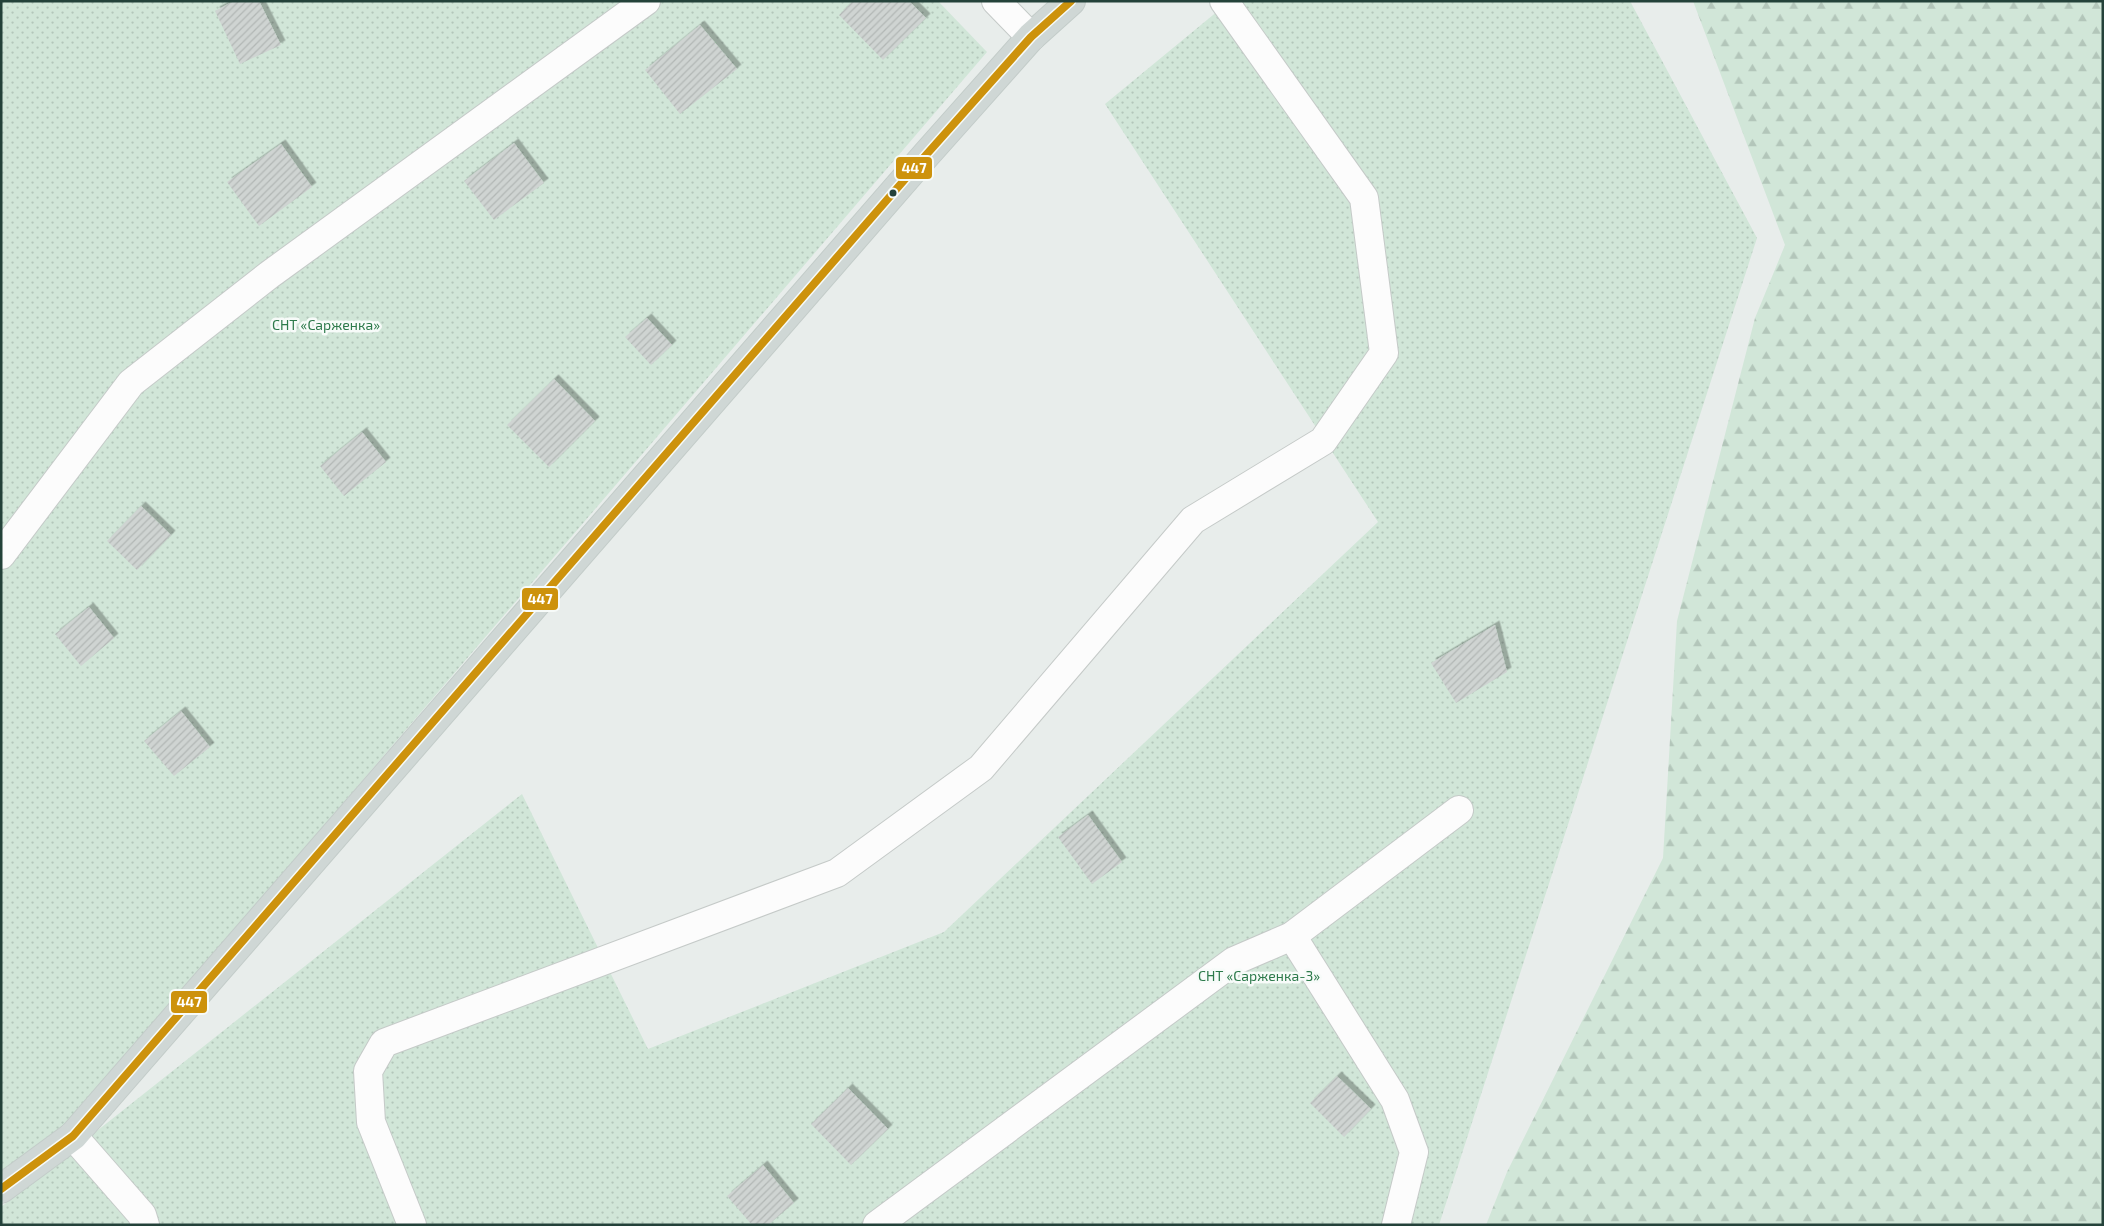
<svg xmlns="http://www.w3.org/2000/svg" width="2104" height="1226" font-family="'Exo 2',sans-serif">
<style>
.grass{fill:url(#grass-dots)}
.forest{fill:url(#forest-firs)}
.building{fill:url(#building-hatch);filter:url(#shadow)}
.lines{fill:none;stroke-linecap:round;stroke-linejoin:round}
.minor-casing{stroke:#c5cac8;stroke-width:30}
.major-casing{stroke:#c3ccc9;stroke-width:30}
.minor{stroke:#fcfcfc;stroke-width:28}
.major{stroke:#cfd7d5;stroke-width:28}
.bus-1-casing{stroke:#f7fbf9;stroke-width:11}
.bus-1{stroke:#cd920c;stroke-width:8}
.bus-dot{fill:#24423a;stroke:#f7fbf9;stroke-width:2}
.labels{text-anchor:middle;stroke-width:5;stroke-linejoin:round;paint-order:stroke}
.park-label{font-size:14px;fill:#2d7a4b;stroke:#f7fbf9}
.line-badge{stroke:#f7fbf9;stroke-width:2}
.badge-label{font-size:14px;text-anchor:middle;font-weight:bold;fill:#fff}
</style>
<defs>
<pattern id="grass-dots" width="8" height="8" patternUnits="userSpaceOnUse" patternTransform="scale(1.25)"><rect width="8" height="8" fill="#d1e6d8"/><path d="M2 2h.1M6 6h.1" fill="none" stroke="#b3c6ba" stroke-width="1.8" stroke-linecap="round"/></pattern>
<pattern id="forest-firs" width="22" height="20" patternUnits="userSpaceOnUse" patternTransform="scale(1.25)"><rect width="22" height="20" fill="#d1e6d8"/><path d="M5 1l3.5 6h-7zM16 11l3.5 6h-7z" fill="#b3c6ba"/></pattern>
<pattern id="building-hatch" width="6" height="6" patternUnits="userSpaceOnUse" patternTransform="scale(1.25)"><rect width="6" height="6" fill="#cfd4d2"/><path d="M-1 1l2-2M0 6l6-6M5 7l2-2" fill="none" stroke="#b2b7b5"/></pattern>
<filter id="shadow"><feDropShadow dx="4.5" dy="-4.5" stdDeviation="0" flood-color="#0004"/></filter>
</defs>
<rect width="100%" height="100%" fill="#e8edeb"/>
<g class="grass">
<polygon points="1,1 938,1 987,52 1,1202"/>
<polygon points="1230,1 1630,1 1757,238 1439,1225 1,1225 1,1207 522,794 648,1049 944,932 1378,522 1105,104"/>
</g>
<polygon class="forest" points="1693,1 2103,1 2103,1225 1486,1225 1507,1172 1663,858 1677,621 1755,318 1785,245"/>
<g class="building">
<polygon points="234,1 259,1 281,45 240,64 215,11"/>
<polygon points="853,1 909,1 926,18 883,60 839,15"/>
<polygon points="700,25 737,69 680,114 645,70"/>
<polygon points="514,143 544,183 494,220 464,181"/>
<polygon points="281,144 312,187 259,226 227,182"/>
<polygon points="647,318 672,345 651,365 625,337"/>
<polygon points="554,379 595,421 549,467 507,425"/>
<polygon points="362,432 386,462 344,496 320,466"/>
<polygon points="141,506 171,535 137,570 107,541"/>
<polygon points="89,607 114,638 81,666 55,634"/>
<polygon points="1495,625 1507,672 1456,703 1431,663"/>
<polygon points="181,711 210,747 174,776 144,741"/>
<polygon points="1088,815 1122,862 1092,884 1058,837"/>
<polygon points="1337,1076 1371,1109 1344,1137 1310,1103"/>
<polygon points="848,1088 888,1129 851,1165 811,1124"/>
<polygon points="763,1165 794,1203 768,1225 752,1225 727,1196"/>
</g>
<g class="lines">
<defs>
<g id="minor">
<polyline points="996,1 1031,37"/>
<polyline points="1,555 131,383 269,275 646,1"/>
<polyline points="1292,936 1395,1100 1414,1152 1396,1225"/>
<polyline points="73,1136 142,1215 145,1225"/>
<polyline points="412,1225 371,1122 368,1071 384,1043 837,873 981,768 1193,520 1323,441 1384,353 1364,198 1224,1"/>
<polyline points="877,1225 1234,961 1292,936 1459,810"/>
</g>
<polyline id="major" points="1,1189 73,1136 926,155 1031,37 1071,1"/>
</defs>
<use href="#minor" class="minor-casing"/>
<use href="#major" class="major-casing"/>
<use href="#minor" class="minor"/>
<use href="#major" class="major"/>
<defs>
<polyline id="bus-1" points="1,1189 73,1136 926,155 1031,37 1071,1"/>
</defs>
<use href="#bus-1" class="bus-1-casing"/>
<use href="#bus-1" class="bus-1"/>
</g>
<circle class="bus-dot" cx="893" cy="193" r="4.5"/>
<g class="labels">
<g class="park-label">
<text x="326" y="330">СНТ «Сарженка»</text>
<text x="1259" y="981">СНТ «Сарженка-3»</text>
</g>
</g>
<g class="line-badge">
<rect x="895" y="156" width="38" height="24" rx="5" fill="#cd920c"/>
<rect x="521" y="587" width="38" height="24" rx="5" fill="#cd920c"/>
<rect x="170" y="990" width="38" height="24" rx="5" fill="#cd920c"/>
</g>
<g class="badge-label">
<text x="914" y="173">447</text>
<text x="540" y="604">447</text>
<text x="189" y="1007">447</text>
</g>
<rect width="2104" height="1226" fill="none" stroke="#24423a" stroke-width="5"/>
</svg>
